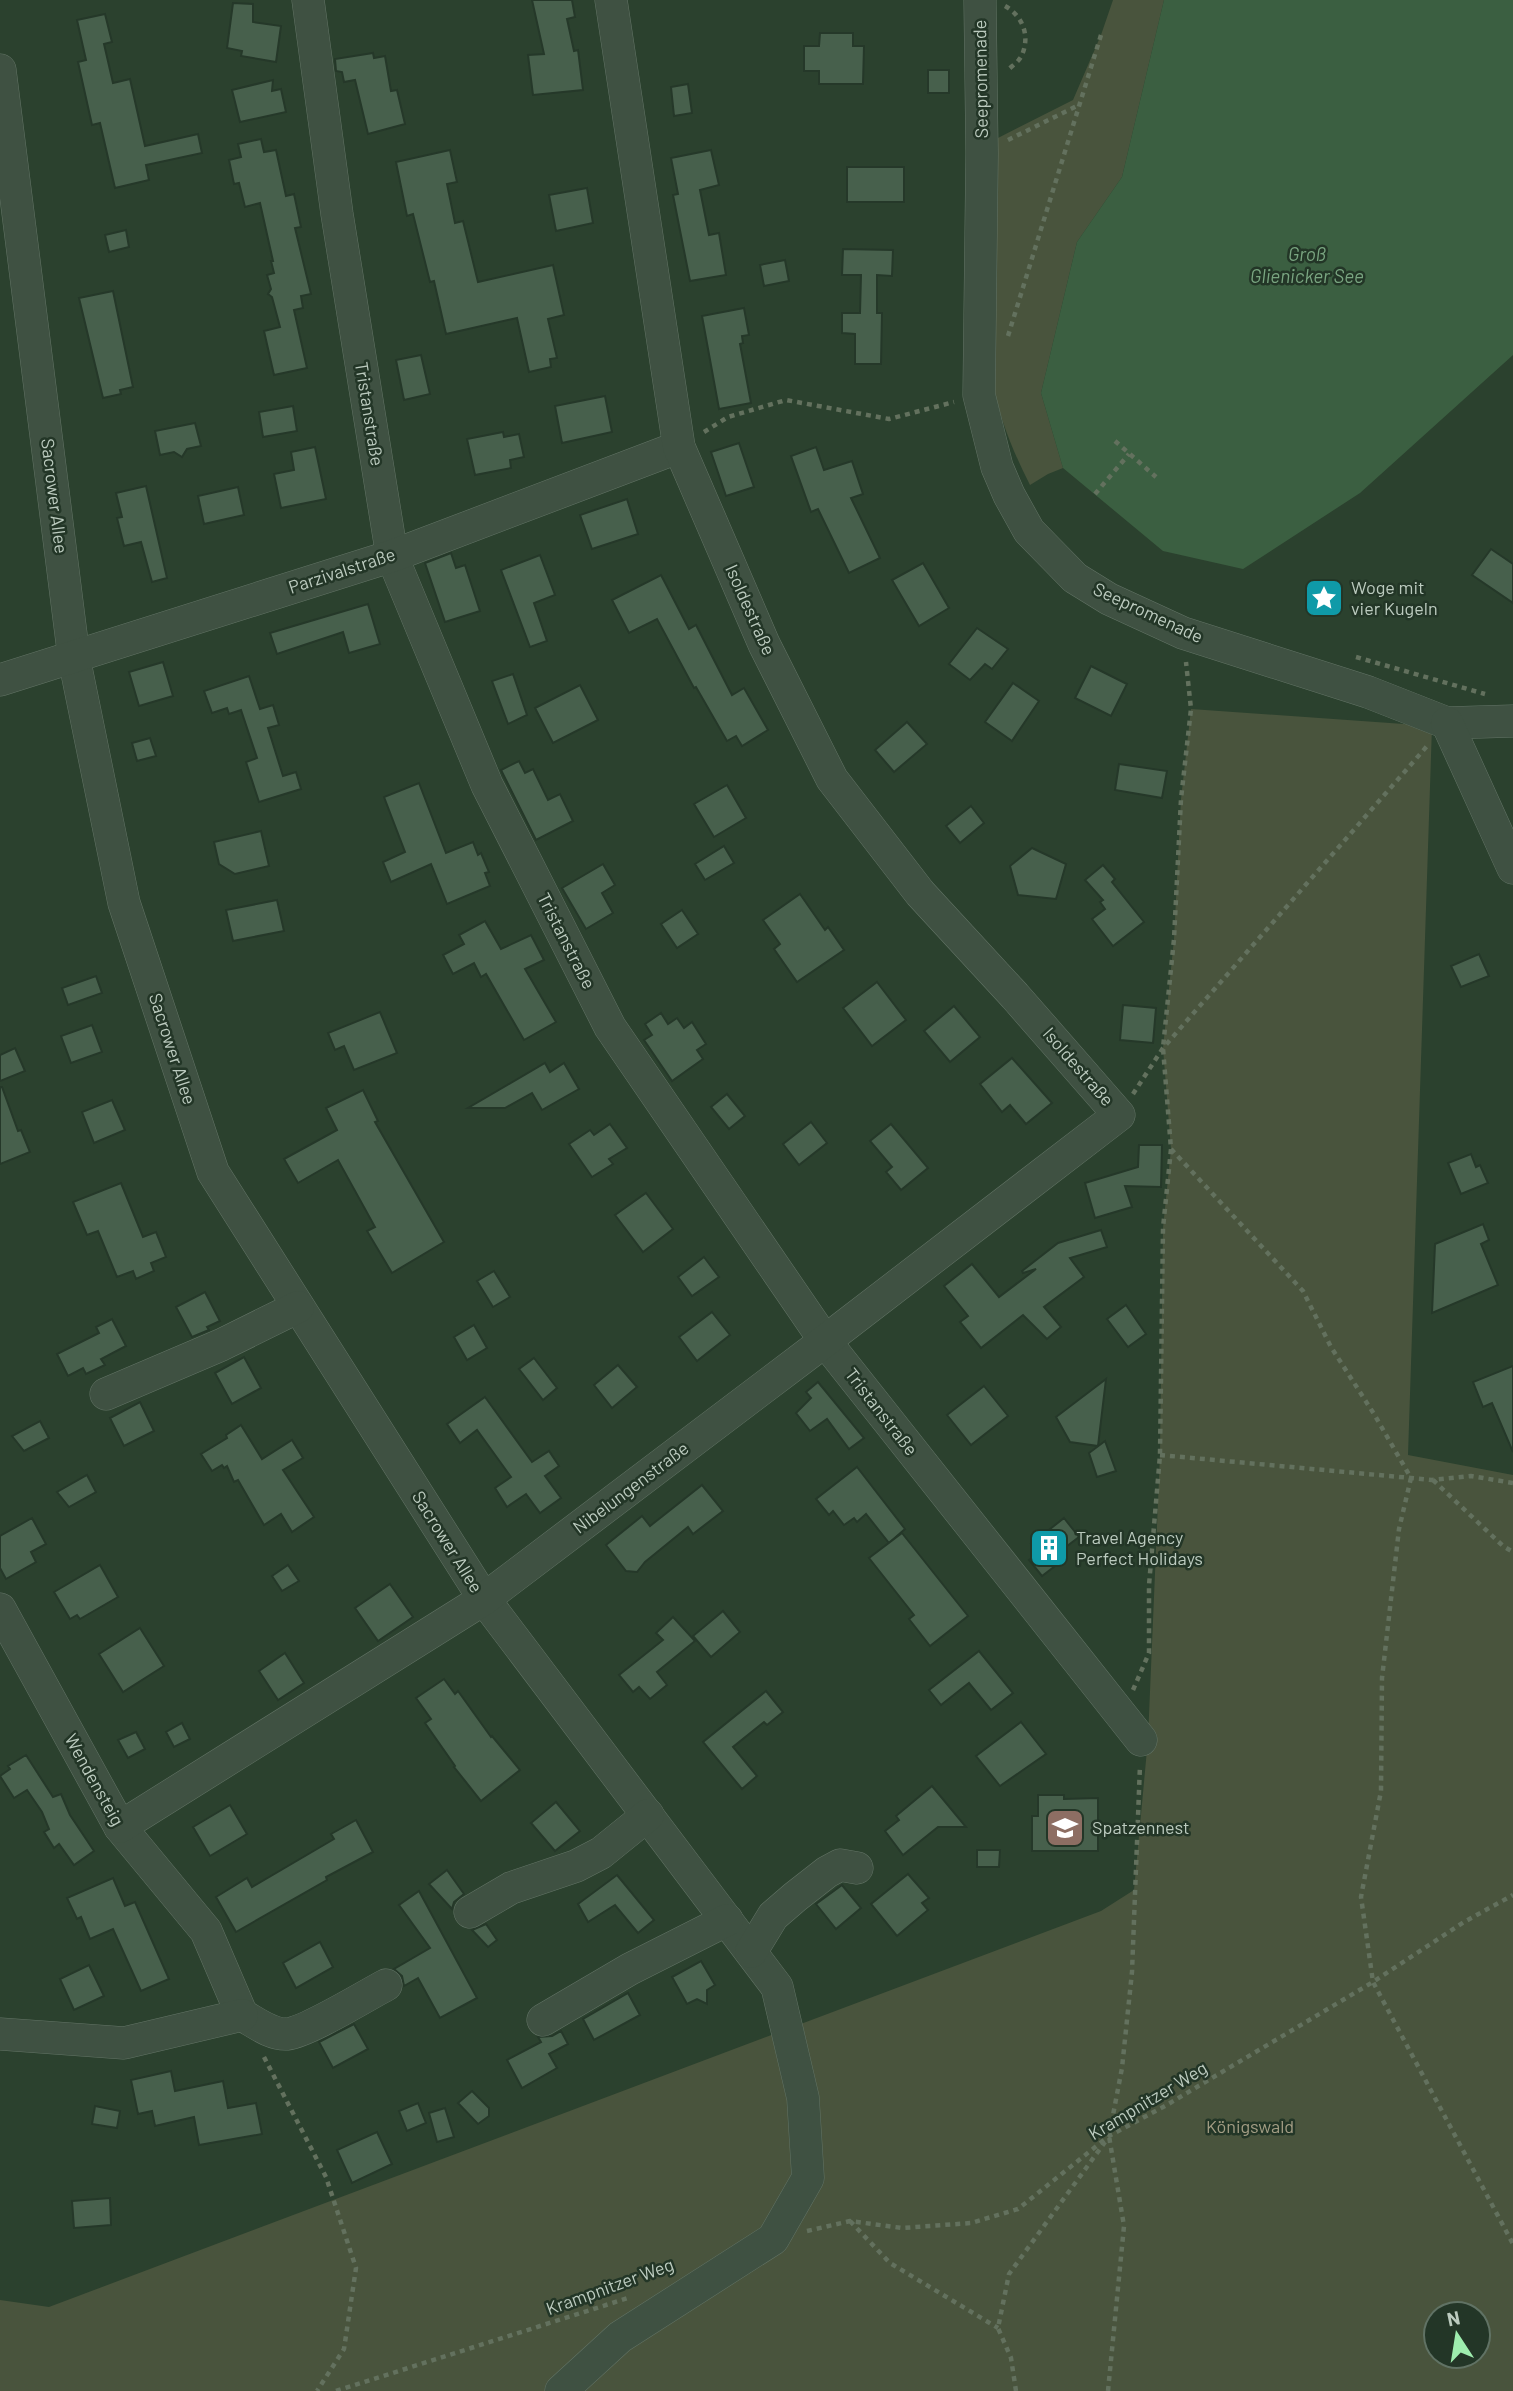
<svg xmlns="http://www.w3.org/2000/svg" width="1513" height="2391" font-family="Barlow,sans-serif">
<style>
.green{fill:#49543d;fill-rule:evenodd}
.water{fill:#3b5f41}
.building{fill:#47604c;stroke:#253829;stroke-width:2}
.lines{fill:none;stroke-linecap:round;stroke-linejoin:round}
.minor-casing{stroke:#637466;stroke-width:33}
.path{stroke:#63715e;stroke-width:4.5;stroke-dasharray:5 5;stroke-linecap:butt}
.minor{stroke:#3f5142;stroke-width:32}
.labels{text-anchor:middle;stroke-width:5;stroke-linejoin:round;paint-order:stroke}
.street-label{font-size:18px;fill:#bccbbf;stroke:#233627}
.poi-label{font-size:18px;fill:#bccbbf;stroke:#233627;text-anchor:start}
.park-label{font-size:18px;fill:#a39d84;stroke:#233627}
.water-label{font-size:19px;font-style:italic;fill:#79a580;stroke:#233627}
</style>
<rect width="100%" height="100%" fill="#2b412e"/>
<g class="green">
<path d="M1113,0H1164L1122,177L1077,242L1041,393L1063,468L1048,474L1030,485C1013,452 1000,419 992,381L996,139L1073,100L1101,35Z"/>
<path d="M1191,709L1432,726L1408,1455L1513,1475V2391H0V2300L49,2307L1101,1911L1134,1890L1148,1739L1160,1455L1163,1228L1171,1149L1163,1048L1174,939L1181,799ZM1436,2314H1478V2356H1436Z"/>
</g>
<polygon class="water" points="1164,0 1513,0 1513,355 1360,493 1243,569 1163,551 1063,468 1041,393 1077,242 1122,177"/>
<g class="building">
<polygon points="532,0 572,0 575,17 567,19 574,51 578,50 583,90 533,95 528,55 544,54"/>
<polygon points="233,3 253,4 253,22 281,26 276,62 241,56 242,51 227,48"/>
<polygon points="105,14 112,42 104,44 113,83 130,79 145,146 198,134 202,153 146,165 149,180 115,188 100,123 92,125 78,62 86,60 77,20"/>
<polygon points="820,33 853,33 853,46 864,46 863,84 819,84 819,71 804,71 804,46 819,46"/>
<polygon points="373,53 374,58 385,56 391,91 397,90 405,124 368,134 355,80 344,82 342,72 336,71 335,59"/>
<rect x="928" y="70" width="21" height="23"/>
<polygon points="273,80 272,91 281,89 286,112 240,122 232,90"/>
<polygon points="688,84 692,113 674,116 671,87"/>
<polygon points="261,139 264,152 276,150 286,196 294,194 301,227 295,228 311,294 301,296 303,308 294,310 307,368 274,375 264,331 280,327 272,297 268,294 271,289 267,275 274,273 271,261 273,261 260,203 245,207 239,183 234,184 229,160 241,157 238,144"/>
<polygon points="450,150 457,182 447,184 455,223 463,221 478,282 553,265 564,315 548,319 557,358 550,359 551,367 529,372 517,318 446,334 434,281 430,282 413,214 407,216 396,162"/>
<polygon points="711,150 719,185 700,190 709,235 719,233 726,275 690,281 673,195 678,194 671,158"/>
<rect x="847" y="167" width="57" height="35"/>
<polygon points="587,188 593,223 556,231 549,195"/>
<polygon points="126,230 129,247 109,252 105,235"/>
<polygon points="843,249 893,250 892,276 877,275 877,313 882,313 881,364 855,364 855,334 842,333 842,313 860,313 861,275 842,275"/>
<polygon points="785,260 789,281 764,286 760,265"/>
<polygon points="113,291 133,387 120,390 121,394 103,398 79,298"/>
<polygon points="744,308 749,335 742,336 743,343 740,344 751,403 719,409 702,316"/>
<polygon points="421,355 430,394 404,400 396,360"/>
<polygon points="605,396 612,432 562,443 555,406"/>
<polygon points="293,406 297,431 263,437 259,412"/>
<polygon points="195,423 201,446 187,449 182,457 174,452 160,455 155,431"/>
<polygon points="503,432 504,437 519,434 524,457 510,460 511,468 475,475 467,439"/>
<polygon points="739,443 754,487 726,496 711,452"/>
<polygon points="315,447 326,499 281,508 274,474 294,470 291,452"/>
<polygon points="816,447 824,470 852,461 863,494 851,498 880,558 849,573 818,509 811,512 791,456"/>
<polygon points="146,486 167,578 152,582 141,542 124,546 117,518 122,517 116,493"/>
<polygon points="238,487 244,515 204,524 198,496"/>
<polygon points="627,499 638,534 592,549 580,515"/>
<polygon points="1491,549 1513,564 1513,603 1472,575"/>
<polygon points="451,553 456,568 465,565 480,611 445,622 425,563"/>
<polygon points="540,555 555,595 534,603 547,641 530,647 501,570"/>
<polygon points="923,563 949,608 919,626 892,580"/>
<polygon points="661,575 689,629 696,625 732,695 744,688 768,730 742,746 736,736 727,741 696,687 694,688 657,619 629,633 612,600"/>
<polygon points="368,604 380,644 349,653 343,632 277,654 270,633"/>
<polygon points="977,628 1008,649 992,669 985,664 970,680 949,664"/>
<polygon points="163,662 173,696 139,706 129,672"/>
<polygon points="1091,666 1127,684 1111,716 1075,698"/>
<polygon points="513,674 527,715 508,724 492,681"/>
<polygon points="249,676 260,709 273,705 279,725 268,728 283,776 296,772 301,789 259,802 246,762 257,758 241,710 229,714 227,708 212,713 204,691"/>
<polygon points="1013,683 1039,701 1012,741 985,722"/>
<polygon points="580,685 598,720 553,743 535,708"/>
<polygon points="907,722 927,744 894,772 875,750"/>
<polygon points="150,738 156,756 137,761 132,743"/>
<polygon points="519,761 525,773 533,769 548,800 560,794 573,821 536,840 501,770"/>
<polygon points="1119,764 1167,771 1162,798 1115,790"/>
<polygon points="419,783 446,853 473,842 478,855 481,853 489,872 485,873 490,886 447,904 431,864 391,882 383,862 405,852 384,797"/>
<polygon points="727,785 746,818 714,837 694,804"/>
<polygon points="971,806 984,823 960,843 946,826"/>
<polygon points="261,831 269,866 235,874 219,864 214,842"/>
<polygon points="724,846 734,863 705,880 695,864"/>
<polygon points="1032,848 1066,864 1056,899 1018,895 1010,866"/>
<polygon points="603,864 615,885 602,893 613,913 586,929 562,888"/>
<polygon points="1103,865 1115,879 1112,882 1144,922 1113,946 1092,919 1105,909 1100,902 1103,900 1085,880"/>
<polygon points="800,894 825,930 828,927 844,950 797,982 774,949 780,944 763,920"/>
<polygon points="277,900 284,931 233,941 226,910"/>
<polygon points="682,910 698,934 677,948 661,924"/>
<polygon points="485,921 501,949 531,935 544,960 525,969 556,1022 524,1040 486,974 481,977 474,963 453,974 443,955 464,944 459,935"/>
<polygon points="1479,954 1489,976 1461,987 1451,966"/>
<polygon points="96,976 102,993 68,1005 62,988"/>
<polygon points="877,982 906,1020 872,1046 843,1008"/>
<polygon points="1123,1005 1156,1008 1153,1043 1120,1040"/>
<polygon points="954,1006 980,1037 950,1062 924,1031"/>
<polygon points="380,1012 397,1053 354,1070 344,1046 335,1050 328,1033"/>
<polygon points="661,1013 668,1024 677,1018 684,1028 692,1022 706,1044 697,1050 703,1059 672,1081 644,1040 652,1035 645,1024"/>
<polygon points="92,1025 102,1052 71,1063 61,1036"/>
<polygon points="15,1048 25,1071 0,1081 0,1055"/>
<polygon points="1012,1058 1052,1103 1026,1124 1010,1105 1002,1112 980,1084"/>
<polygon points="545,1063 550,1072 564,1063 579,1089 542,1110 532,1093 505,1108 468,1108"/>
<polygon points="0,1087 2,1087 18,1131 21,1130 30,1152 0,1164"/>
<polygon points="363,1090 378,1121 375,1122 444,1242 392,1273 367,1231 375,1227 338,1160 298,1183 284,1159 337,1130 326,1108"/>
<polygon points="727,1094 745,1116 729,1129 711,1107"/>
<polygon points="112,1100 125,1130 94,1143 82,1112"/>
<polygon points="811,1122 827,1143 799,1165 783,1144"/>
<polygon points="610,1124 627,1148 609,1159 613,1164 592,1177 569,1144 590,1130 594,1135"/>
<polygon points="891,1124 928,1168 901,1190 886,1172 892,1167 870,1141"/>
<polygon points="1139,1145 1162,1145 1161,1187 1125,1186 1132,1207 1095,1218 1085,1183 1138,1167"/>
<polygon points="1471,1154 1476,1167 1480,1165 1488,1183 1461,1194 1448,1163"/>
<polygon points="121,1183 143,1237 156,1232 166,1257 151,1263 154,1271 136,1279 133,1271 117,1277 98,1231 87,1235 73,1202"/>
<polygon points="646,1193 673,1229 643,1252 615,1215"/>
<polygon points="1483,1224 1489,1240 1481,1244 1498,1285 1432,1313 1435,1244"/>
<polygon points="1101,1230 1107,1247 1070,1258 1084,1277 1044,1307 1061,1327 1047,1339 1023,1315 981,1348 960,1322 968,1316 944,1286 972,1264 999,1297 1036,1269 1023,1273 1022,1271 1058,1243"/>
<polygon points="704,1257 719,1277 692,1296 678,1277"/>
<polygon points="494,1271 510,1297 493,1307 477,1281"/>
<polygon points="205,1292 220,1321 207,1327 209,1330 192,1337 176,1307"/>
<polygon points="1126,1305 1146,1334 1128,1347 1107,1319"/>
<polygon points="712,1312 730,1335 697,1361 679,1337"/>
<polygon points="112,1319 126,1346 101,1359 105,1365 86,1374 83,1368 68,1376 57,1354 99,1333 96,1327"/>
<polygon points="474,1325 487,1348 467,1360 454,1337"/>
<polygon points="244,1357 261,1388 232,1404 215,1373"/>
<polygon points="534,1358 557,1388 543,1400 519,1369"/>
<polygon points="618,1365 637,1387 612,1408 594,1385"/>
<polygon points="1513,1366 1513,1452 1492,1403 1483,1407 1473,1382"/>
<polygon points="1106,1379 1098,1446 1070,1442 1056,1417"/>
<polygon points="818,1382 864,1438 849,1449 827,1419 810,1431 796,1413 811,1398 806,1392"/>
<polygon points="984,1386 1008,1416 971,1445 947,1415"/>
<polygon points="485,1397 532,1462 549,1451 559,1466 545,1476 561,1498 540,1513 526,1494 507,1507 495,1488 511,1477 477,1430 460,1443 447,1424"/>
<polygon points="140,1402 154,1431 124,1446 110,1418"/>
<polygon points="40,1421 49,1438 24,1451 12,1436"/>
<polygon points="241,1425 262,1459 292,1440 303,1458 283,1470 314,1517 292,1532 281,1514 264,1525 238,1480 234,1482 227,1466 224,1468 222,1465 212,1471 201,1454 227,1438 226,1435"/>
<polygon points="1105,1441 1116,1471 1097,1477 1089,1453"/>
<polygon points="857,1467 905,1529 889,1543 866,1514 857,1522 854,1518 844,1525 833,1511 829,1515 816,1499"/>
<polygon points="87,1475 96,1492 69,1507 57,1492"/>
<polygon points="702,1485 723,1511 693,1534 688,1527 645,1562 637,1572 626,1571 606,1545 642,1516 650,1526"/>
<polygon points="32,1518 46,1544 31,1552 36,1562 6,1579 0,1568 0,1536"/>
<polygon points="1064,1518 1079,1537 1058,1553 1063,1560 1042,1576 1029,1560 1038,1554 1031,1544"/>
<polygon points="902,1533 968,1616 930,1646 909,1619 914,1615 869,1558"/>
<polygon points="100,1565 118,1597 80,1619 77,1615 70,1619 54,1592"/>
<polygon points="288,1565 299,1581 282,1591 272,1576"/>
<polygon points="390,1584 413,1617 378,1641 355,1608"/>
<polygon points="723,1611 740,1632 711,1657 693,1636"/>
<polygon points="673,1617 695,1641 657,1672 667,1685 650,1699 639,1687 633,1692 619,1675 663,1640 656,1633"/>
<polygon points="140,1628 164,1666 123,1692 99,1654"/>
<polygon points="979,1651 1013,1693 991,1710 969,1683 941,1705 929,1690"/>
<polygon points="285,1653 304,1683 278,1700 259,1671"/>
<polygon points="444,1679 455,1694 458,1691 491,1737 492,1736 520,1770 481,1801 454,1767 455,1766 425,1723 431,1719 416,1698"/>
<polygon points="766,1691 783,1712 767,1725 764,1722 733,1747 757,1776 742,1789 703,1742"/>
<polygon points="1021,1722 1046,1754 1000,1786 976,1756"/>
<polygon points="182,1723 190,1739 174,1747 166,1732"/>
<polygon points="136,1732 145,1749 128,1758 118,1740"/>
<polygon points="26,1755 53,1797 61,1794 70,1815 94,1851 74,1865 59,1844 54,1848 44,1832 49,1829 42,1812 27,1790 14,1798 0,1776 10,1769 8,1766"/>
<polygon points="932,1786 966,1827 938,1827 903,1855 885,1831 899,1820 896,1816"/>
<polygon points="1038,1795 1064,1795 1064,1799 1098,1798 1098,1851 1032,1851 1032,1816 1038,1816"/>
<polygon points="556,1802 580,1831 555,1851 531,1823"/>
<polygon points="230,1805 247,1834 210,1856 193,1827"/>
<polygon points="356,1820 373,1852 326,1877 327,1880 236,1932 216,1897 247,1878 252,1887 334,1839 331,1834"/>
<polygon points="977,1850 1000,1850 999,1867 977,1867"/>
<polygon points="447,1870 464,1894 454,1902 452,1909 429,1884"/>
<polygon points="908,1874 929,1898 922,1903 928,1910 897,1936 871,1904"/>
<polygon points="617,1875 654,1920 638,1933 615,1905 588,1922 578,1904"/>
<polygon points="113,1878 125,1906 135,1902 169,1979 141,1991 113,1929 90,1939 81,1917 77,1919 67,1898"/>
<polygon points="842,1885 861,1908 836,1929 816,1904"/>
<polygon points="419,1891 477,1998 440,2018 418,1978 404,1986 402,1976 394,1969 430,1948 399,1905"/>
<polygon points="486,1924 497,1940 488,1947 472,1930"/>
<polygon points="320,1942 333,1967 296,1988 283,1963"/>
<polygon points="701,1961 715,1985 707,1990 707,2004 697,1999 687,2004 672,1977"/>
<polygon points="89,1965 104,1996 74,2010 60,1979"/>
<polygon points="628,1993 640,2015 594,2040 583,2019"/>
<polygon points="354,2024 368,2049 333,2068 319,2042"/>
<polygon points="561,2031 568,2044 549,2054 557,2068 522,2088 507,2060 541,2042 538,2037 552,2036"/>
<polygon points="171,2071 175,2091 223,2081 228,2108 256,2103 262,2134 199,2145 194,2117 155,2126 152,2111 138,2114 131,2080"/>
<polygon points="472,2091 489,2108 489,2116 478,2124 458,2103"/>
<polygon points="418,2103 426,2123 407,2131 399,2111"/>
<polygon points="95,2106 120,2111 117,2128 92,2124"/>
<polygon points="445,2108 454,2137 437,2142 429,2113"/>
<polygon points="377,2132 392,2164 352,2183 337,2150"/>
<polygon points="110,2198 111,2225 74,2228 72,2201"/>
</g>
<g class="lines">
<defs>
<g id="minor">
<polyline points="308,0 337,214 392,556 487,785 610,1027 825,1341 1141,1740"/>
<polyline points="980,0 982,153 979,395 997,467 1009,495 1029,531 1075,578 1109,599 1183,633 1368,692 1447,723 1513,721"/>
<polyline points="0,70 74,658 124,903 213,1172 484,1599 777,1987 803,2098 808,2178 773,2239 620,2337 561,2391"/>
<polyline points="0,680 392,556 679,447"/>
<polyline points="1447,723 1513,868"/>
<polyline points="106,1394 221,1345 298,1307"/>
<polyline points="0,1609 120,1827 206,1931 242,2015"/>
<polyline points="120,1827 484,1599 825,1341 1119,1115 1015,996 920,893 832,779 764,644 679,447 611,0"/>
<polyline points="470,1912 511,1888 576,1866 601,1853 648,1815"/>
<polyline points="751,1952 773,1916 795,1897 827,1872 840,1865 857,1868"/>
<path d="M242,2015C255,2022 271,2035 287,2034C307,2032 365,1996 386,1985"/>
<polyline points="543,2020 630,1969 727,1920"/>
<polyline points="0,2034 124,2043 242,2015"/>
</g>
</defs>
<use href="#minor" class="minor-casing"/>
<g class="path">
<path d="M1005,6C1023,16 1031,37 1021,57C1018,62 1012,66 1008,70"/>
<polyline points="1008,140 1079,105"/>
<polyline points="1008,336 1101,35"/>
<polyline points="704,432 728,417 786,400 889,419 954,402"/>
<polyline points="1115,441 1156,477"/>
<polyline points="1095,494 1129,454"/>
<polyline points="1356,657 1485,694"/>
<polyline points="1133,1094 1163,1048 1428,745"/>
<polyline points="1171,1149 1303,1291 1331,1347 1374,1414 1411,1478 1399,1529 1382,1678 1381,1791 1361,1897 1373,1982 1513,2244"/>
<polyline points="1160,1455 1411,1478 1432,1480 1471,1476 1513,1483"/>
<polyline points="1433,1480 1503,1546 1513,1552"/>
<polyline points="1133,1690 1149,1653 1149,1585 1160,1455 1163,1228 1171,1149 1163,1048 1174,939 1181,799 1191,709 1186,662"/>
<polyline points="264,2057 326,2177 356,2268 344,2349 317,2391"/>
<polyline points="850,2221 890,2263 998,2328"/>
<polyline points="807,2231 850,2221 902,2228 971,2223 1018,2209 1109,2136 1165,2106 1373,1982 1464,1922 1513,1895"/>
<polyline points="336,2391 628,2298"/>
<polyline points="1016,2391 1011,2358 998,2328 1009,2274 1105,2142"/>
<polyline points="1108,2391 1124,2226 1109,2136 1122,2068 1132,1972 1140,1765"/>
</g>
<use href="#minor" class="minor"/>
</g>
<defs>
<symbol id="sight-square" viewBox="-11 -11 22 22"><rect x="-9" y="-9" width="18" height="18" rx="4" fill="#0f9aa8" stroke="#233627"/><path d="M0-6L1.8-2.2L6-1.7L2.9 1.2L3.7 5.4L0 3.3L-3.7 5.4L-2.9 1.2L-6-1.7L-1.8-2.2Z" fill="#fff"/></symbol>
<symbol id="building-square" viewBox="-11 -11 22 22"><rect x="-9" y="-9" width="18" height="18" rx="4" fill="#0f9aa8" stroke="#233627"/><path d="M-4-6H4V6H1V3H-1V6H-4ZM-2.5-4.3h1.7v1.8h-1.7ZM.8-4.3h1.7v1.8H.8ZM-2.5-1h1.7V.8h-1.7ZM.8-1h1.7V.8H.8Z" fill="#fff"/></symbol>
<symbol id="school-square" viewBox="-11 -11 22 22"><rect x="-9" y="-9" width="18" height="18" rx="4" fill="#8d6e63" stroke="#233627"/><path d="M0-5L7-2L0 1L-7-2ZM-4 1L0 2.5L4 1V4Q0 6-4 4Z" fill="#fff"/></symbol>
</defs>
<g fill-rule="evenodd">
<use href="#sight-square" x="1302" y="576" width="44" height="44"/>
<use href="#building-square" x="1027" y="1526" width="44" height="44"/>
<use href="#school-square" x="1043" y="1806" width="44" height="44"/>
</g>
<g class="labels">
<g class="street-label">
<text transform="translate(981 79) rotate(-91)" y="6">Seepromenade</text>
<text transform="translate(369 414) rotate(81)" y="6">Tristanstraße</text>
<text transform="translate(54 496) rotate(83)" y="6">Sacrower Allee</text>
<text transform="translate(342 571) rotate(-18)" y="6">Parzivalstraße</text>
<text transform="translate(750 610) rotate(66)" y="6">Isoldestraße</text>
<text transform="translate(1148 613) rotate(25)" y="6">Seepromenade</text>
<text transform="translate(566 941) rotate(63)" y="6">Tristanstraße</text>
<text transform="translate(172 1049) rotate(72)" y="6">Sacrower Allee</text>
<text transform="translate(1078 1067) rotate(49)" y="6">Isoldestraße</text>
<text transform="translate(881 1412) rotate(52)" y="6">Tristanstraße</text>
<text transform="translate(631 1488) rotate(-37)" y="6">Nibelungenstraße</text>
<text transform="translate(447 1542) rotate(58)" y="6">Sacrower Allee</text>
<text transform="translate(94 1780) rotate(61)" y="6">Wendensteig</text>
<text transform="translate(1148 2101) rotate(-31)" y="6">Krampnitzer Weg</text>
<text transform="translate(610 2287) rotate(-20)" y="6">Krampnitzer Weg</text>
</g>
<g class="poi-label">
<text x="1351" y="594">Woge mit<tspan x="1351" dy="21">vier Kugeln</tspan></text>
<text x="1076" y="1544">Travel Agency<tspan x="1076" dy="21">Perfect Holidays</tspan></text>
<text x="1092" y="1834">Spatzennest</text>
</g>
<g class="park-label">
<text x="1250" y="2133">Königswald</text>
</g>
<g class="water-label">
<text x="1307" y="261">Groß<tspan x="1307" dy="22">Glienicker See</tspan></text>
</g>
</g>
<g transform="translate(1457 2335) rotate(348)"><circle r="33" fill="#233627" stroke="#607264" stroke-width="2"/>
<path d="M0-5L12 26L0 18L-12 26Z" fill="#9eedae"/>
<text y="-10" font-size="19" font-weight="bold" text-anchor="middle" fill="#bccbbf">N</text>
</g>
</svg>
